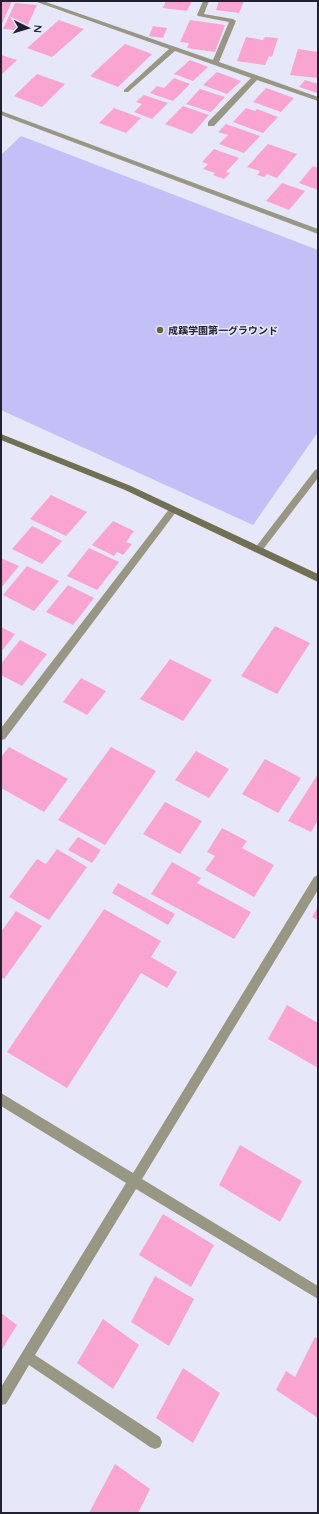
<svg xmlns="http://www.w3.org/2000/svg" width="319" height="1514" font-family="Quicksand,'Noto Sans JP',sans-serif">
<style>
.green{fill:#c2c0f6}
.building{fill:#faa4d2}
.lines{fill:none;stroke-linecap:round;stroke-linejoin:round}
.street{fill:#989783;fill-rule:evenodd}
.secondary{fill:#717053;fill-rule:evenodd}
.poi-dot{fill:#686632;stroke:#e7e7fa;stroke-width:1.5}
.labels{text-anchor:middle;stroke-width:3;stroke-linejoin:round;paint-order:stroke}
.poi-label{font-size:10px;font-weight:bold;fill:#222132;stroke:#e7e7fa;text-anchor:start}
</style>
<rect width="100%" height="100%" fill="#e7e7fa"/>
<polygon class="green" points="21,136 318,250 318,432 253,525 1,410 1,155"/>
<g class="building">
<polygon points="1,1 12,1 1,26"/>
<polygon points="166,1 192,1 187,11 163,8"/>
<polygon points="219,1 244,1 239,13 216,10"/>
<polygon points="15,3 37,5 25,31 3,29"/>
<polygon points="59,20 84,29 52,57 27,48"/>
<polygon points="190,20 225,25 215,52 187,48 189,43 180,42"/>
<polygon points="153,26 167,28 163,38 149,36"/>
<polygon points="246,37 263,40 265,37 278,38 272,57 269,56 265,65 237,61"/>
<polygon points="125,44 152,54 118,87 90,76"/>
<polygon points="298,49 318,52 318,78 290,75"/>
<polygon points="1,55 17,60 1,75"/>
<polygon points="190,60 208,67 193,81 174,74"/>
<polygon points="217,72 241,81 227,94 203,85"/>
<polygon points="37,74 65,84 42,107 14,96"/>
<polygon points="174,78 190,84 173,101 150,93 157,86 164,88"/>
<polygon points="305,80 318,84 317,93 299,87"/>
<polygon points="266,88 294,98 281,112 253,102"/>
<polygon points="200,89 225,97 211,112 186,104"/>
<polygon points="144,95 168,103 152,119 134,112 142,104 136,102"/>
<polygon points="183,106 209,115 192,134 165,124"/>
<polygon points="114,108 141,118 126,133 99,123"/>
<polygon points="246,108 255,111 257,109 278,117 263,133 233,122"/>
<polygon points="226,124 260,136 244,153 219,144 228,135 218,132"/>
<polygon points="268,144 297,154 277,178 267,174 264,177 257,175 260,171 247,167"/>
<polygon points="214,149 239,158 226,172 230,173 224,179 213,175 215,173 203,169 208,164 202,162"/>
<polygon points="313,166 318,168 318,190 299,183"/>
<polygon points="282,183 305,191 289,210 266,201"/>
<polygon points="51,495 87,512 66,536 30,519"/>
<polygon points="113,521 134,531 126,542 132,544 123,555 117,552 114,556 92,545"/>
<polygon points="32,526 62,541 42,564 12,549"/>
<polygon points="89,548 119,562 97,590 67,576"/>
<polygon points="1,558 19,566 1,588"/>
<polygon points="27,566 59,581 34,611 3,595"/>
<polygon points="68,585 94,598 73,625 46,612"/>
<polygon points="275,626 310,643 277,694 241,676"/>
<polygon points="1,627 15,634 1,652"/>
<polygon points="20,640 47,654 22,686 1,675 1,664"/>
<polygon points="170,659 212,680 183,721 140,699"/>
<polygon points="81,678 106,691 87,715 63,702"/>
<polygon points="9,747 68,779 44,812 1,788 1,757"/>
<polygon points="111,747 156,771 105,845 58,820"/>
<polygon points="196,751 229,769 209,798 175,780"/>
<polygon points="265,759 301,778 278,813 242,794"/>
<polygon points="318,774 318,820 311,832 288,821"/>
<polygon points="165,802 202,821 180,854 143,834"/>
<polygon points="222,828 247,841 242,848 274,865 254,897 205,870 215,856 207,852"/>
<polygon points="78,837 101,850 92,863 68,850"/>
<polygon points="57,849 87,867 49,920 9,897 37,859 46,864"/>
<polygon points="172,862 201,878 197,883 251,912 234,939 151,894"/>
<polygon points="118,883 175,914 168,925 112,893"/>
<polygon points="318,907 318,920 312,917"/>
<polygon points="104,909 161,941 151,957 177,972 167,988 141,973 67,1088 7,1052"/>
<polygon points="16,911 42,926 4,979 1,977 1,932"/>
<polygon points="287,1005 318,1023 318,1068 268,1039"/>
<polygon points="240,1145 302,1181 280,1222 219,1185"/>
<polygon points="163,1214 214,1245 191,1287 139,1255"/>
<polygon points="155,1276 194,1299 169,1346 131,1322"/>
<polygon points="1,1313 17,1325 1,1351"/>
<polygon points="103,1319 139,1345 113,1389 77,1363"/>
<polygon points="315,1337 318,1339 318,1418 276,1390 286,1371 295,1377"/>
<polygon points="183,1368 220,1393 193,1443 156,1418"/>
<polygon points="115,1464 150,1489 138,1513 89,1513"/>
</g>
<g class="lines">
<g class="street">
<polygon points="34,1 43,1 213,60 229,22 198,16 197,15 203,1 209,1 204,14 233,19 236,21 219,62 318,97 318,101 257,80 214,126 208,126 208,122 251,78 175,51 128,92 124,92 124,90 169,49"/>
<polygon points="1,111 318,229 318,234 1,115"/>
<polygon points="318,469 318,478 261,552 255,552 253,550 255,548 315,470"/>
<polygon points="173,507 177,510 176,512 5,739 1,740 1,728 170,508"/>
<polygon points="318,875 318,890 142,1179 318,1286 318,1299 136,1189 35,1355 160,1437 162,1442 160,1447 155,1449 150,1447 29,1365 6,1404 1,1405 1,1387 126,1183 1,1106 1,1093 133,1173 314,877"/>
</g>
<polygon class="secondary" points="1,434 131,486 318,574 318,582 125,490 1,440"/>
</g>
<circle class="poi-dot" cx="160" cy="330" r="4"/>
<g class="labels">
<g class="poi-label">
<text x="168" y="334">成蹊学園第一グラウンド</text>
</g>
</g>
<rect width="319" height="1514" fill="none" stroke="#222132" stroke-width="4"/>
<g transform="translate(28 28) rotate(95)" stroke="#e7e7fa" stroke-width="3" paint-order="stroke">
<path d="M0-3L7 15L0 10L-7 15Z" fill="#222132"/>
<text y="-6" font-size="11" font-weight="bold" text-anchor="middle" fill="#222132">N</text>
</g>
</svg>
